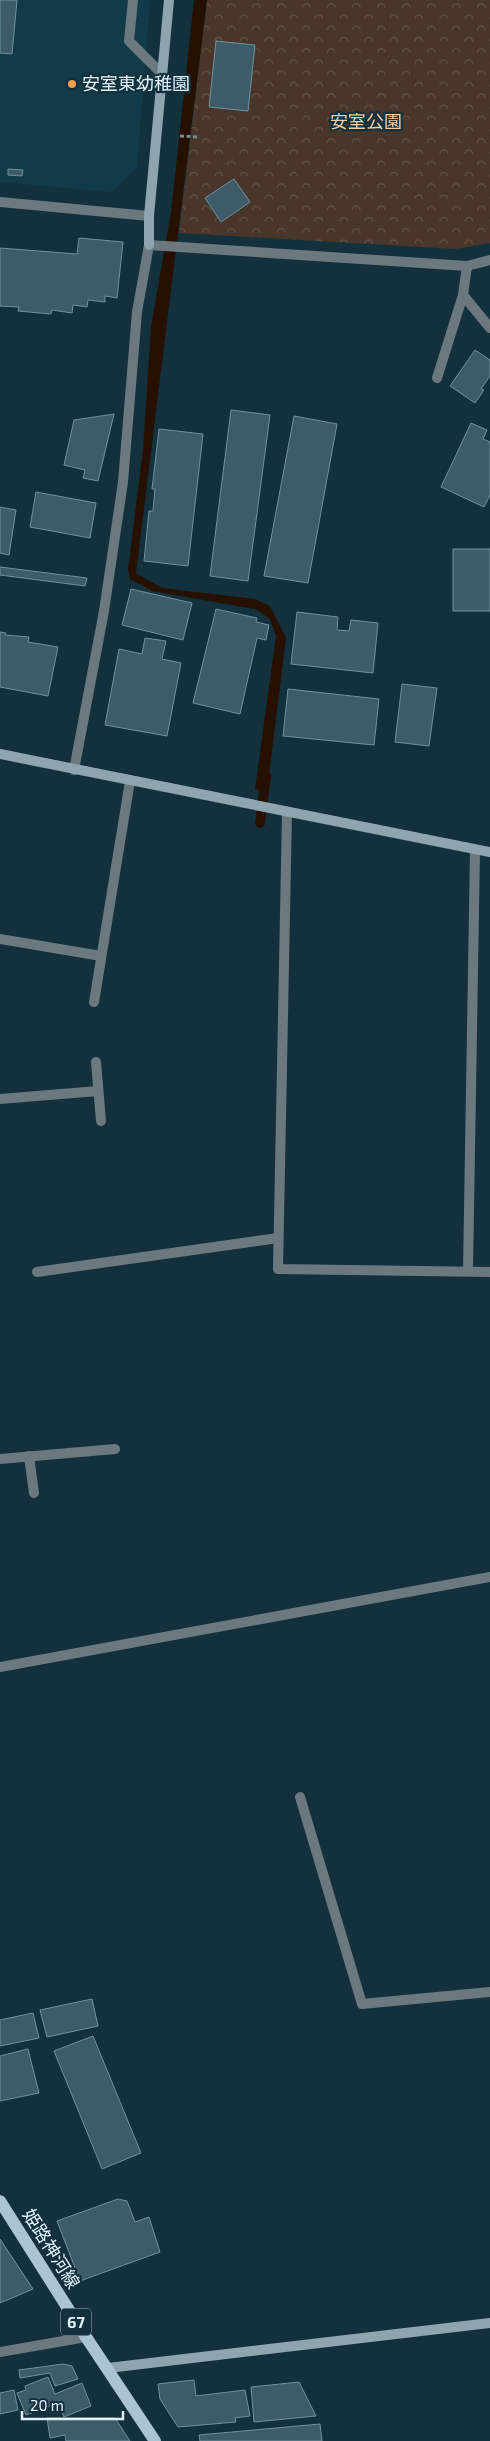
<svg xmlns="http://www.w3.org/2000/svg" width="490" height="2441" font-family="'Exo 2','Noto Sans JP',sans-serif">
<style>
.built{fill:#123b4a}
.park{fill:url(#park-crowns)}
.water{fill:#261100}
.lines{fill:none;stroke-linecap:round;stroke-linejoin:round}
.stream{stroke:#261100;stroke-width:10}
.building{fill:#3d5b69;stroke:#71919f}
.path{stroke:#718993;stroke-width:3;stroke-dasharray:4 2.5;stroke-linecap:butt}
.lane{stroke:#6b797f;stroke-width:10}
.street{stroke:#6b797f;stroke-width:10}
.secondary{stroke:#8ea4ae;stroke-width:10}
.primary{stroke:#a9c5d2;stroke-width:12}
.poi-dot{fill:#f9a04c;stroke:#13313d;stroke-width:2}
.labels{text-anchor:middle;stroke-width:4.5;stroke-linejoin:round;paint-order:stroke}
.shield{fill:#13313d;stroke:#a2b7c1;stroke-width:1}
.shield-label{font-size:16px;font-weight:bold;fill:#e0f1f9}
.poi-label{font-size:18px;fill:#e0f1f9;stroke:#13313d;text-anchor:start}
.park-label{font-size:18px;fill:#fccca4;stroke:#13313d}
.street-label{font-size:18px;fill:#e0f1f9;stroke:#13313d}
</style>
<defs>
<pattern id="park-crowns" width="20" height="18" patternUnits="userSpaceOnUse" patternTransform="scale(1.25)"><rect width="20" height="18" fill="#473629"/><path d="M2 6a3 3 0 1 1 6 0M12 15a3 3 0 1 1 6 0" fill="none" stroke="#615449"/></pattern>
</defs>
<rect width="100%" height="100%" fill="#13313d"/>
<polygon class="built" points="0,0 150,0 137,168 111,192 0,182"/>
<polygon class="park" points="207,0 490,0 490,243 455,249 179,233"/>
<polygon class="water" points="194,0 207,0 136,573 162,588 255,599 270,606 286,638 267,791 255,789 276,636 270,619 255,609 152,591 130,579 128,570 143,449 151,327 171,212"/>
<g class="lines">
<polyline class="stream" points="260,823 266,776"/>
</g>
<g class="building">
<polygon points="0,0 17,0 12,54 0,53"/>
<polygon points="216,41 255,45 248,111 209,107"/>
<polygon points="8,169 23,170 22,176 8,175"/>
<polygon points="234,179 250,202 221,222 205,198"/>
<polygon points="79,238 123,242 117,298 105,296 105,302 88,300 87,307 73,305 72,313 52,310 51,314 18,311 19,307 0,306 0,248 77,254"/>
<polygon points="475,350 490,360 490,376 481,389 484,390 475,403 450,386"/>
<polygon points="231,410 270,415 248,581 210,576"/>
<polygon points="114,414 98,481 83,478 85,470 64,465 74,420"/>
<polygon points="294,416 337,424 308,583 264,576"/>
<polygon points="471,423 487,430 483,439 490,442 490,495 484,507 441,487"/>
<polygon points="159,429 203,434 188,566 144,561 149,511 153,511 155,489 152,489"/>
<polygon points="36,492 96,503 90,538 30,527"/>
<polygon points="0,507 16,510 9,555 0,553"/>
<rect x="453" y="549" width="37" height="62"/>
<polygon points="0,567 87,578 85,586 0,575"/>
<polygon points="131,589 192,603 183,640 122,625"/>
<polygon points="216,609 257,618 256,622 269,625 266,640 257,638 240,714 193,703"/>
<polygon points="297,612 338,617 337,630 349,631 351,620 378,623 373,673 291,664"/>
<polygon points="0,632 6,633 5,635 29,637 28,642 58,647 48,696 0,687"/>
<polygon points="145,638 166,641 162,659 181,663 167,736 105,725 119,649 142,654"/>
<polygon points="402,684 437,688 429,746 395,742"/>
<polygon points="288,689 379,699 374,745 283,736"/>
<polygon points="92,1999 98,2026 47,2037 40,2010"/>
<polygon points="33,2013 39,2038 0,2046 0,2020"/>
<polygon points="93,2036 141,2153 102,2169 54,2051"/>
<polygon points="28,2049 39,2093 0,2101 0,2056"/>
<polygon points="118,2199 127,2201 135,2222 149,2217 160,2252 80,2281 57,2221"/>
<polygon points="0,2239 33,2289 0,2303"/>
<polygon points="63,2364 72,2366 78,2379 55,2386 50,2373 20,2378 19,2370"/>
<polygon points="48,2377 55,2394 82,2383 91,2406 64,2417 58,2403 26,2415 17,2393 26,2390 25,2386"/>
<polygon points="194,2380 196,2396 245,2390 250,2416 235,2418 236,2422 178,2427 160,2399 158,2384"/>
<polygon points="299,2382 316,2416 254,2422 251,2387"/>
<polygon points="14,2390 18,2410 0,2414 0,2393"/>
<polygon points="47,2418 115,2418 130,2441 66,2441 65,2435 50,2438"/>
<polygon points="320,2424 322,2441 200,2441 199,2435"/>
</g>
<g class="lines">
<polyline class="path" points="180,136 198,137"/>
<polyline class="lane" points="133,0 129,41 162,74"/>
<g class="street">
<polyline points="0,202 149,216"/>
<polyline points="467,266 463,295 490,328"/>
<polyline points="437,378 463,295"/>
<polyline points="74,770 104,611 123,482 137,312 149,245 467,266 490,260"/>
<polyline points="287,813 278,1269 490,1272"/>
<polyline points="0,939 101,956"/>
<polyline points="94,1002 130,781"/>
<polyline points="96,1062 101,1121"/>
<polyline points="0,1099 98,1091"/>
<polyline points="468,1271 475,850"/>
<polyline points="37,1272 278,1238"/>
<polyline points="29,1456 34,1493"/>
<polyline points="0,1459 115,1449"/>
<polyline points="0,1667 490,1577"/>
<polyline points="300,1797 362,2004 490,1992"/>
<polyline points="0,2352 86,2337"/>
</g>
<g class="secondary">
<polyline points="149,245 149,216 169,0"/>
<polyline points="0,754 490,852"/>
<polyline points="108,2368 490,2323"/>
</g>
<polyline class="primary" points="0,2201 86,2337 155,2441"/>
</g>
<circle class="poi-dot" cx="72" cy="84" r="5"/>
<g class="labels">
<rect class="shield" x="61" y="2308.5" width="30" height="27" rx="4"/>
<g class="shield-label">
<text x="76" y="2328">67</text>
</g>
<g class="poi-label">
<text x="82" y="90">安室東幼稚園</text>
</g>
<g class="park-label">
<text x="366" y="128">安室公園</text>
</g>
<g class="street-label">
<text transform="translate(51 2249) rotate(58)" y="6">姫路神河線</text>
</g>
</g>
<path d="M22 2411v8h101v-8" fill="none" stroke="#e0f1f9" stroke-width="2.5"/>
<text x="30" y="2411" font-size="15" fill="#e0f1f9" stroke="#13313d" stroke-width="4" paint-order="stroke">20 m</text>
</svg>
